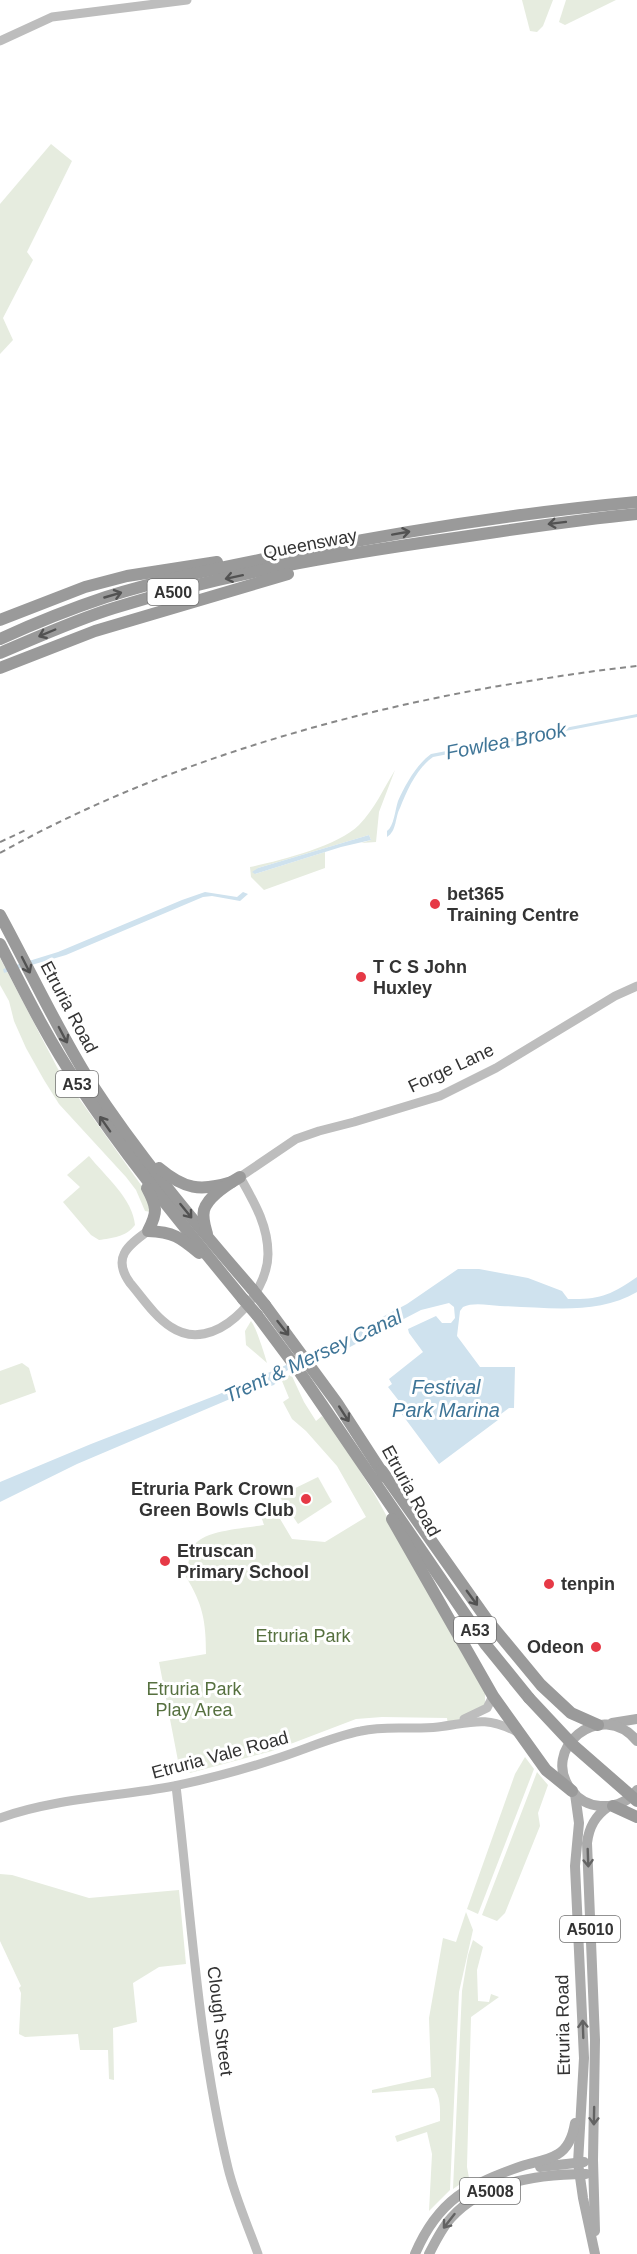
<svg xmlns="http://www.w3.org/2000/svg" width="637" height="2254" font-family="Arial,sans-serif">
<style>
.green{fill:#e6ecdf}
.water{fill:#cfe2ee}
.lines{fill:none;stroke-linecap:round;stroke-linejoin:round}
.secondary{stroke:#bdbdbd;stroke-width:9}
.primary{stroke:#ababab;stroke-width:10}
.highway{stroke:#9a9a9a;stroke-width:12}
.rail{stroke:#888;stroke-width:2;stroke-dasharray:6 4.5;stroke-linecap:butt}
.highway-bridge{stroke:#9a9a9a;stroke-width:12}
.oneway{stroke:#525252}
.oneway2{stroke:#636363}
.poi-dot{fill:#e63946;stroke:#fff;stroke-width:2}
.labels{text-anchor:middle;stroke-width:6;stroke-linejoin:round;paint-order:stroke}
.shield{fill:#fff;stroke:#707070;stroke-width:1.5}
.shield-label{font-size:16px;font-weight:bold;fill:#333}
.street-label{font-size:18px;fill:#333;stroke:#fff}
.poi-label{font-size:18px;font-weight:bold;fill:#333;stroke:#fff;text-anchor:start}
.park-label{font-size:18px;fill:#56703f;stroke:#fff}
.water-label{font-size:20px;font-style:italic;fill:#3f7597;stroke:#fff}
</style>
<rect width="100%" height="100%" fill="#fff"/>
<g class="green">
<polygon points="522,0 553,0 543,26 537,32 530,31"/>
<polygon points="566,0 616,0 565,25 559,22"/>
<polygon points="51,144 72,161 27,252 33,260 3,318 13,340 0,354 0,204"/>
<path d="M395,770L379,812L376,842L361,843L371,840L369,835L258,868L255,874L325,852V868L264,890L251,877L250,867C279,861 338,846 359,825C374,810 384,788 395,770Z"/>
<polygon points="0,958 58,1069 141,1185 152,1204 151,1212 145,1211 136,1190 126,1177 59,1104 44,1080 26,1048 14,1021 9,1001 0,985"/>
<path d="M89,1156C105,1176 133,1199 135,1225C126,1237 112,1238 99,1240L91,1235L63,1202L80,1187L67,1175Z"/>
<path d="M251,1321C256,1327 264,1353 267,1363L246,1345L245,1331Z"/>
<polygon points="22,1363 29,1368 36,1392 0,1405 0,1371"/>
<path d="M291,1374L304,1402L316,1421L322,1416L335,1431L375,1495L485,1693V1704L482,1709L448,1726L447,1718L382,1717L356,1719L272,1751L190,1773L179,1766L159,1662L206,1654C206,1622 203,1604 186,1577C188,1567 189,1552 195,1544C206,1530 247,1528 264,1525L260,1513L273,1507L292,1539L325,1542L366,1517L337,1466L306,1431L292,1419L283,1402L289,1398L282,1381Z"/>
<polygon points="318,1477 332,1502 298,1524 279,1496"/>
<polygon points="525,1757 534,1769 478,1914 467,1909 515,1774"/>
<polygon points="537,1772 548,1785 538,1813 540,1826 505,1913 497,1921 482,1915"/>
<polygon points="0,1874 12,1875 89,1898 179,1890 186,1964 159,1967 133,1983 137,2022 113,2028 114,2080 109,2079 108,2050 80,2050 78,2034 25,2037 19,2034 21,1993 19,1988 21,1986 0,1941"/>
<path d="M466,1912L473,1930L459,1992L450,2190L429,2211L432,2154L427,2132L397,2142L395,2136L440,2121C440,2109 441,2098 434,2088L372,2093V2090L431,2077L429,2018L443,1938L456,1942Z"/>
<polygon points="473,1940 483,1947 477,1970 478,2001 489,2002 491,1994 499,1997 471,2017 467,2167 469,2178 453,2189 462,1991 468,1955"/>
</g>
<g class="water">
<path d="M637,714V717L433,757C417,768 407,790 400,808C395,817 397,831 387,837V831C394,826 395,810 398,801C405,785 417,764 431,754Z"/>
<polygon points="369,835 371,840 341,847 255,874 252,872 258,868"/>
<polygon points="205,892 237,897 243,892 248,894 240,901 212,896 203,897 66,955 4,973 3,969 58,952 182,900"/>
<path d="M458,1269H479L528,1278L562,1291L568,1299C599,1300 611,1295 637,1277V1292C596,1316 545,1307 500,1306C488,1305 473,1302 463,1307L460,1311L457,1336L480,1367H515L514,1408H509L501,1414L502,1417L439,1464L395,1405L399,1401L388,1387L392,1384L389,1379L423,1352L409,1333L408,1329L436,1316L442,1323H451L455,1318L454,1307L449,1303L421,1310L327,1359L316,1358L286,1371L274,1385L230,1399L77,1464L0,1502V1482L91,1444L217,1395L316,1352L407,1304Z"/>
</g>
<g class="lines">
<g class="secondary">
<polyline points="0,41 52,17 187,0"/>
<path d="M148,1231C127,1246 112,1258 130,1283C142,1297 155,1317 171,1327C214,1356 268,1296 268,1254C268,1225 254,1202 240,1177L296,1139L319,1131L354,1122L440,1096L496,1068L615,996L637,986"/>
<polyline points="464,1719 487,1708 493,1696"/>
<path d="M176,1786C191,1913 198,2043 228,2168C235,2197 248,2226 258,2254"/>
<path d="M0,1818C55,1798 117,1797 174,1786C208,1779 242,1770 275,1759C304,1750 331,1737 361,1731C386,1725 412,1730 438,1727C471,1723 485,1715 517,1732"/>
</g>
<g class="primary">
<polyline points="612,1723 637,1719"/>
<path d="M637,1741C601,1697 538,1750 572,1791C579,1800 589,1805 600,1806C616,1807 628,1802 637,1790"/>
<polyline points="575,1794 579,1823 575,1866 584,2058 578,2163 583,2198 595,2254"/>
<polyline points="540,2167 584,2162"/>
<path d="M595,2231L593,2160L595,2040L587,1843C589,1827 595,1816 608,1807"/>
<path d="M415,2254C438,2200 469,2184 522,2166C534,2162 547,2161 558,2154C568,2148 573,2135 575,2123"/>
<path d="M429,2254C435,2242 442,2228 451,2218C483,2182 540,2174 586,2174"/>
</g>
<g class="highway">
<polyline points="0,620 85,587 127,576 217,562"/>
<path d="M0,639C35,623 70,609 106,597C172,576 241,564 309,550C417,529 527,512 637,502"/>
<path d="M0,653C38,637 75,620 114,608C222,574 336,555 448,539C511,530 574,520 637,514"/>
<polyline points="0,668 95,631 288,574"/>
<path d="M0,915C30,970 56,1027 89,1080C137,1154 194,1222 252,1289"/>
<path d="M0,944C24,991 48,1040 78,1084C128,1160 186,1229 243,1299"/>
<path d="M159,1168C184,1189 200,1192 232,1182"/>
<path d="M147,1188C157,1207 158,1212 148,1231C173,1232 180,1237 199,1253"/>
<path d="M207,1234C205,1227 202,1218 204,1210C208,1196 228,1184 240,1177"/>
<polyline points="265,1305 337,1403 385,1477"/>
<polyline points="257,1315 301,1374 486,1645 529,1698"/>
<polyline points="382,1471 488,1621 541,1685 571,1713 598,1725"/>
<polyline points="392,1519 493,1696 546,1770 572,1791"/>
<polyline points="613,1806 637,1817"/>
</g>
<g class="rail">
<polyline points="0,842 26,830"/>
<path d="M0,853C150,769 324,717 493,687C541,679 589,671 637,666"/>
</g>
<g class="highway-bridge">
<polyline points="252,1289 265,1305"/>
<polyline points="243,1299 257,1315"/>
<polyline points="529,1698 574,1746 637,1801"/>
</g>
</g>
<defs><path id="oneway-shaft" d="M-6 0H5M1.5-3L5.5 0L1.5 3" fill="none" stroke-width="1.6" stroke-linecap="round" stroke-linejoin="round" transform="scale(1.5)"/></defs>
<g class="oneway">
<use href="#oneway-shaft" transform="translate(557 523) rotate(173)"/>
<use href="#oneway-shaft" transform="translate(401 533) rotate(-10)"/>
<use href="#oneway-shaft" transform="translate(234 577) rotate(168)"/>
<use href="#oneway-shaft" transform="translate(113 595) rotate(-16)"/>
<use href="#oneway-shaft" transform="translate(47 633) rotate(157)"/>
<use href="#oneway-shaft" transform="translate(26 965) rotate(63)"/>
<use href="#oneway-shaft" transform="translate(63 1035) rotate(62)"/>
<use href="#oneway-shaft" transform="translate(105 1124) rotate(-125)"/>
<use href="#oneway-shaft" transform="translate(186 1211) rotate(51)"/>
<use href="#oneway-shaft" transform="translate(283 1328) rotate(52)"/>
<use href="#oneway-shaft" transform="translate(344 1414) rotate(57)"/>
<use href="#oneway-shaft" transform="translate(472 1598) rotate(54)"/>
</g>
<g class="oneway2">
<use href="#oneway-shaft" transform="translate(588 1858) rotate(88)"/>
<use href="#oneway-shaft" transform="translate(583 2029) rotate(-92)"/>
<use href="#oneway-shaft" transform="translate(594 2116) rotate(91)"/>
<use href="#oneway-shaft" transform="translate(449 2221) rotate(128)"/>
</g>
<g class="poi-dot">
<circle cx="435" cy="904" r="6"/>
<circle cx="361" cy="977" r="6"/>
<circle cx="306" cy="1499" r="6"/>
<circle cx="165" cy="1561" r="6"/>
<circle cx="549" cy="1584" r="6"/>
<circle cx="596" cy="1647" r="6"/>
</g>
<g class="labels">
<g class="shield">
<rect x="147.5" y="579" width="51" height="26" rx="4.5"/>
<rect x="56" y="1071" width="42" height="26" rx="4.5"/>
<rect x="454" y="1617" width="42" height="26" rx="4.5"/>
<rect x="560" y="1916" width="60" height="26" rx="4.5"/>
<rect x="460" y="2178" width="60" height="26" rx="4.5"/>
</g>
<g class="shield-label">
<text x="173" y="598">A500</text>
<text x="77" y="1090">A53</text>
<text x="475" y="1636">A53</text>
<text x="590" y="1935">A5010</text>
<text x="490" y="2197">A5008</text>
</g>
<g class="street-label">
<text transform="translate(310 544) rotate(-11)" y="6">Queensway</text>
<text transform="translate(69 1007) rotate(62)" y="6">Etruria Road</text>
<text transform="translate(451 1068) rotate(-25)" y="6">Forge Lane</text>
<text transform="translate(411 1491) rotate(61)" y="6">Etruria Road</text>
<text transform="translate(220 1755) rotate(-15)" y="6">Etruria Vale Road</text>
<text transform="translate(220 2021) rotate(83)" y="6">Clough Street</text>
<text transform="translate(563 2025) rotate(-91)" y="6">Etruria Road</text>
</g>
<g class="poi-label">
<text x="447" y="900">bet365<tspan x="447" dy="21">Training Centre</tspan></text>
<text x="373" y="973">T C S John<tspan x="373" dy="21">Huxley</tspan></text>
<text x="294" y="1495" text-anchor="end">Etruria Park Crown<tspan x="294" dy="21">Green Bowls Club</tspan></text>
<text x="177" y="1557">Etruscan<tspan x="177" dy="21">Primary School</tspan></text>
<text x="561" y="1590">tenpin</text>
<text x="584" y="1653" text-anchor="end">Odeon</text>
</g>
<g class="park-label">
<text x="303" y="1642">Etruria Park</text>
<text x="194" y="1695">Etruria Park<tspan x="194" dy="21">Play Area</tspan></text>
</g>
<g class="water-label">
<text transform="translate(506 741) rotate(-11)" y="7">Fowlea Brook</text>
<text transform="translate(313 1356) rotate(-25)" y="7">Trent &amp; Mersey Canal</text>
<text x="446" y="1394">Festival<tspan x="446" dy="23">Park Marina</tspan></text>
</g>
</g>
</svg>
